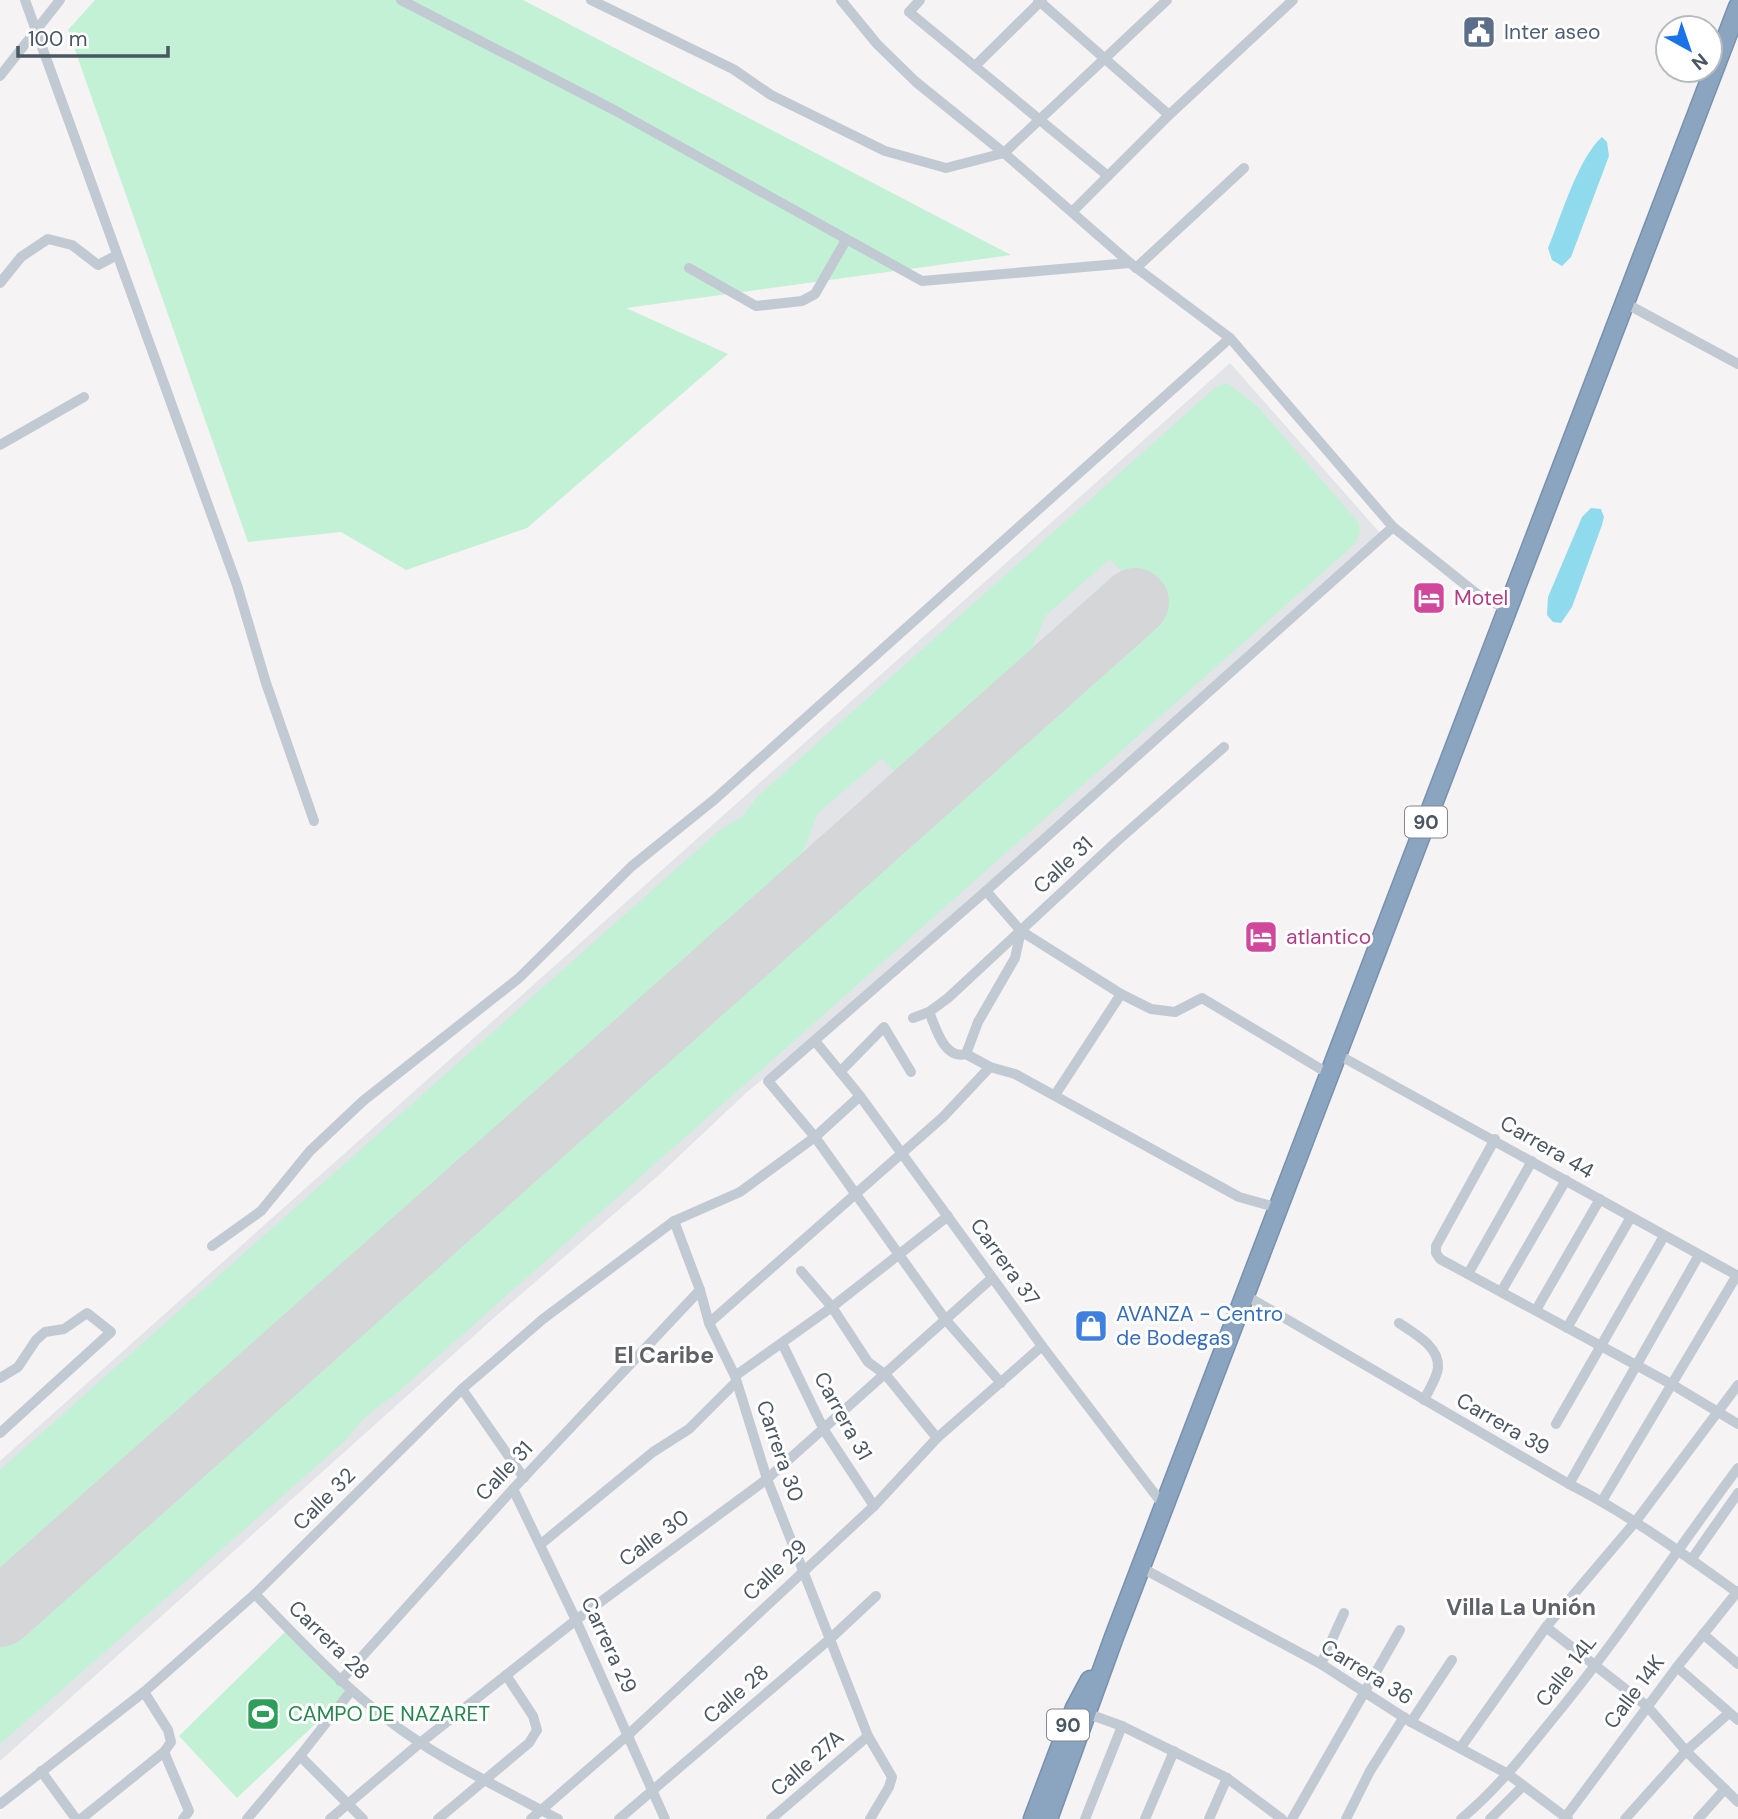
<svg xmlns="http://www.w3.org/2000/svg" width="1738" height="1819" font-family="'DM Sans',sans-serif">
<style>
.airport{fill:#e2e4e7}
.green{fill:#c3f1d5}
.water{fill:#90daee}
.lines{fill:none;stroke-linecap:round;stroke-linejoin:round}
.runway{stroke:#d5d6d8;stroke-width:68}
.highway-casing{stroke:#7690ad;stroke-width:21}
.street{stroke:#c1cad2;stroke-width:10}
.highway{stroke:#8ba5c1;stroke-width:18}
.labels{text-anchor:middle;stroke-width:6;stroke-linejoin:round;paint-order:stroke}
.shield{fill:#fff;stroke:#808990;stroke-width:2}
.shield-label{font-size:19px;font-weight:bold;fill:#4a5661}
.service-label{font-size:21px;fill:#4e5e75;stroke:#fff;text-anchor:start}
.hotel-label{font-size:21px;fill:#b23c85;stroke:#fff;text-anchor:start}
.street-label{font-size:21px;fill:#4a5661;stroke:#fff}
.shop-label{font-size:21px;fill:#366cbe;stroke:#fff;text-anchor:start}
.leisure-label{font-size:21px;fill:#27864d;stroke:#fff;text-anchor:start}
.neighbourhood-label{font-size:23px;font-weight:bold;fill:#5f6368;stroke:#fff}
</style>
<rect width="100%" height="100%" fill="#f5f3f3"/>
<polygon class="airport" points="1230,363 1380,533 840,1015 747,1092 659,1175 496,1316 0,1761 0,1461"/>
<g class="green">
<polygon points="95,0 523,0 1011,255 626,308 728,354 527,528 406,570 341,532 248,542 68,30"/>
<path d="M1227,383L1257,406L1358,522C1362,535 1358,540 1349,549L392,1397C373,1409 359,1421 346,1440L0,1744V1646L1159,613L1110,559L1046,615L1020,676L900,779L882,758L818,813L792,879L0,1585V1470L720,830L743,816L757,797L1216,387Z"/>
<polygon points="285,1632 349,1692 237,1798 179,1736"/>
</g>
<g class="water">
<path d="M1602,137L1607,142L1609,156L1571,257L1562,266L1552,260L1548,248C1561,217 1578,158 1602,137Z"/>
<polygon points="1591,508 1601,509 1604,517 1602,525 1572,607 1561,623 1553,622 1547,615 1548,597 1582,517"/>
</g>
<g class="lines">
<polyline class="runway" points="0,1613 1135,602"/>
<defs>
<g id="highway">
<polyline points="1033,1819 1075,1708 1090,1680"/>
<polyline points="1048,1819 1114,1637 1738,7"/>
</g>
</defs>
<use href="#highway" class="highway-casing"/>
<g class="street">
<polyline points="25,0 237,585 266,683 314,821"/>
<polyline points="401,0 616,111 922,281 1130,263"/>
<polyline points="591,0 733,69 771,95 885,151 946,168 1004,153 1167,0"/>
<polyline points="841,0 877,44 916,82 1004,153 1130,263 1230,338 1393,527 1482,598 1508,609"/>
<polyline points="920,0 909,12 1108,176"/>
<polyline points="1038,0 1169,115"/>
<polyline points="975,66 1042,0"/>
<polyline points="0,76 60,0"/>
<polyline points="1072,212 1169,115 1293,0"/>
<polyline points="689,268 756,306 802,301 815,294 846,240"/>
<polyline points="1136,268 1244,168"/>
<polyline points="0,283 21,257 48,239 72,245 98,265 117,255"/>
<polyline points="1625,303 1738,364"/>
<polyline points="0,445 84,397"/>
<polyline points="986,891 1021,931 1121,994 1151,1009 1175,1012 1202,998 1329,1074"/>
<path d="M929,1012C936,1028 944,1060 966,1054"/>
<polyline points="913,1018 929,1012 948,998 1116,842 1224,747"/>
<polyline points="815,1041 860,1096 1042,1346 1164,1506"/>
<polyline points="966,1054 990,1067 1015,1074 1239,1197 1278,1208"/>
<polyline points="966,1054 978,1022 1015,958 1021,931"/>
<polyline points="1337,1054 1738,1276"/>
<polyline points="840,1072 884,1027 911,1072"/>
<polyline points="1055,1095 1121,994"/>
<polyline points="1495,1139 1436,1246 1436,1253 1440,1259 1673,1385 1738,1424"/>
<polyline points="674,1221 700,1290 709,1323 735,1376 767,1479 868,1736 892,1777 889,1787 870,1819"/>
<polyline points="212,1246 261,1211 310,1151 363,1101 519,978 632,866 715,799 1230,338"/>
<polyline points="801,1271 832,1307 868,1362 886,1375 937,1438"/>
<polyline points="1468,1274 1532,1161"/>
<polyline points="1501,1292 1566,1180"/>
<path d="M1245,1295L1569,1484C1630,1515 1683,1554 1738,1593"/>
<polyline points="1536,1310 1600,1199"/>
<polyline points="709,1323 943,1117 990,1067"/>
<path d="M1399,1323C1414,1333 1440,1347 1438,1368C1437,1378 1428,1391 1424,1400"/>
<polyline points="1567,1328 1631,1217"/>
<polyline points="782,1343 824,1430 874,1506"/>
<polyline points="735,1376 832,1307 948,1216"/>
<polyline points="0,1378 18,1367 36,1340 45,1332 64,1329 87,1313 111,1332 0,1433"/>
<polyline points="1001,1383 945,1319 815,1137 768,1081 986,891 1393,527"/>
<polyline points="462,1389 524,1478"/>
<polyline points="1556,1424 1664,1236"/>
<polyline points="1569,1484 1699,1255"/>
<polyline points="513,1489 576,1620 665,1819"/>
<polyline points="1602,1501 1737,1275"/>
<polyline points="541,1544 653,1452 689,1429 736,1382"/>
<polyline points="1691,1560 1738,1493"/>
<polyline points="1140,1567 1321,1664 1411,1722 1508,1774 1568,1819"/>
<path d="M255,1594C307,1648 358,1703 422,1744C465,1772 512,1794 558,1819"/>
<polyline points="1546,1627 1647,1706 1686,1751 1738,1802"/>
<polyline points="1703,1634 1738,1664"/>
<polyline points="1321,1664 1344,1613"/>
<polyline points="1677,1667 1738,1720"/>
<polyline points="340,1681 513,1489 700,1290"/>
<polyline points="1083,1712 1122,1726 1227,1778 1282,1819"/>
<polyline points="1411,1722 1452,1660"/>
<polyline points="1461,1747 1546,1627 1636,1521 1738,1385"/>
<polyline points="164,1752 189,1811 183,1819"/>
<polyline points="300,1756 363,1819"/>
<polyline points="41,1771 76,1819"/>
<polyline points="0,1804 144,1692 255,1594 462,1389 543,1319 674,1221 740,1192 815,1137 860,1096"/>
<polyline points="81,1819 164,1752 171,1742 168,1730 144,1692"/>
<polyline points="247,1819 300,1756 351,1691"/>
<polyline points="330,1819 420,1743 576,1620 767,1479 992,1278"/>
<polyline points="438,1819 529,1743 537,1730 533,1716 506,1675"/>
<polyline points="531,1819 629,1734 874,1506 937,1438 1042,1346"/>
<polyline points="619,1819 831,1638 876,1596"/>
<polyline points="771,1819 868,1736"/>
<polyline points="1085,1819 1122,1726"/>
<polyline points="1145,1819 1174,1751"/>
<polyline points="1209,1819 1227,1778"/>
<polyline points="1292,1819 1400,1630"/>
<polyline points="1346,1819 1370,1771 1404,1717"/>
<path d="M1461,1819C1496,1790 1523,1756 1551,1721C1618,1640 1675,1552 1738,1468"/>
<polyline points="1490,1819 1523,1786"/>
<polyline points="1564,1819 1677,1667 1738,1591"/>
<polyline points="1625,1819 1686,1751 1729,1713"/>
<polyline points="1698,1819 1725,1789"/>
</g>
<use href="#highway" class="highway"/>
</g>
<defs>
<symbol id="civic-square" viewBox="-11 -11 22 22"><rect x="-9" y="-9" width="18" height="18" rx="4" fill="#5c6f8a" stroke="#fff"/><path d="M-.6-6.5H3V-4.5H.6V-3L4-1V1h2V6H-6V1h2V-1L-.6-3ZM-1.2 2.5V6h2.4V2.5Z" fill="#fff"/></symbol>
<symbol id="hotel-square" viewBox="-11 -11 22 22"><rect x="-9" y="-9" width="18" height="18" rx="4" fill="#d1479c" stroke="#fff"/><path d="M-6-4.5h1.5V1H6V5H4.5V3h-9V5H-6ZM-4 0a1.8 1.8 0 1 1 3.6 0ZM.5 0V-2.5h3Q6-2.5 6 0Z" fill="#fff"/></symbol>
<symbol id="shop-square" viewBox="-11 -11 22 22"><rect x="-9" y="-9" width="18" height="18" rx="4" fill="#3f7fe0" stroke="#fff"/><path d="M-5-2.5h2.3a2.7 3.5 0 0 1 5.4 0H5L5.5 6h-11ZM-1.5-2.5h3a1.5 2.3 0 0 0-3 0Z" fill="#fff"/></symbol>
<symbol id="stadium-square" viewBox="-11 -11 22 22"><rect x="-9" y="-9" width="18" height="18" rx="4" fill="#2e9e5b" stroke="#fff"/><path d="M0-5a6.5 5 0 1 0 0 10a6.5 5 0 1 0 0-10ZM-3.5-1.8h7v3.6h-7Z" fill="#fff"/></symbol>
</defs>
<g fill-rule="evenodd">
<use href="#civic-square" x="1460" y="13" width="38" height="38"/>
<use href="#hotel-square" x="1410" y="579" width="38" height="38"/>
<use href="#hotel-square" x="1242" y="918" width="38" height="38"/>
<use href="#shop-square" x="1072" y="1307" width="38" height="38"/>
<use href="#stadium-square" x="244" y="1695" width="38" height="38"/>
</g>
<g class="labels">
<g class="shield">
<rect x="1405" y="806.5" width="42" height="31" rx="5"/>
<rect x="1047" y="1709.5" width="42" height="31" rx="5"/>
</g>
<g class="shield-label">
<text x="1426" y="829">90</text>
<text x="1068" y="1732">90</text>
</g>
<g class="service-label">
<text x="1504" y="39">Inter aseo</text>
</g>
<g class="hotel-label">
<text x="1454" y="605">Motel</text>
<text x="1286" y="944">atlantico</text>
</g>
<g class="street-label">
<text transform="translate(1063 865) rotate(-43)" y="7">Calle 31</text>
<text transform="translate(1547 1147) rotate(30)" y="7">Carrera 44</text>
<text transform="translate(1005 1262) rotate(54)" y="7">Carrera 37</text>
<text transform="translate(843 1416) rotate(61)" y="7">Carrera 31</text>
<text transform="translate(1503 1424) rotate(30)" y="7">Carrera 39</text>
<text transform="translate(780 1451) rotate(71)" y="7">Carrera 30</text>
<text transform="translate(504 1471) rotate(-47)" y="7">Calle 31</text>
<text transform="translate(324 1499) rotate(-45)" y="7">Calle 32</text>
<text transform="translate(654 1538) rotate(-36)" y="7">Calle 30</text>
<text transform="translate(775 1570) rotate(-43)" y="7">Calle 29</text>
<text transform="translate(329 1640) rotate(44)" y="7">Carrera 28</text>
<text transform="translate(609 1645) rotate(65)" y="7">Carrera 29</text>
<text transform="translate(1566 1671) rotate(-52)" y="7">Calle 14L</text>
<text transform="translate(1367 1672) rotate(32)" y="7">Carrera 36</text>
<text transform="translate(1634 1692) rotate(-53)" y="7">Calle 14K</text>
<text transform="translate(736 1694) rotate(-40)" y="7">Calle 28</text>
<text transform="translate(807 1763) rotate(-41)" y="7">Calle 27A</text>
</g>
<g class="shop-label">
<text x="1116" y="1321">AVANZA - Centro<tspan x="1116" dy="24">de Bodegas</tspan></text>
</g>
<g class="leisure-label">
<text x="288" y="1721">CAMPO DE NAZARET</text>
</g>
<g class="neighbourhood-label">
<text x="664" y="1363">El Caribe</text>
<text x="1521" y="1615">Villa La Unión</text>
</g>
</g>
<g transform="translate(1689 49) rotate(140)"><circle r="33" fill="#ffffff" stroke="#b7bbc0" stroke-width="2"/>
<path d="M0-5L12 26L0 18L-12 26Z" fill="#1a73e8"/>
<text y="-10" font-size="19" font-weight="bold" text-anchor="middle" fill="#4a5661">N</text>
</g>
<path d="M18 46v10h150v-10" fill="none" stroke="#4a5661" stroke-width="3.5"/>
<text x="28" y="46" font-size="21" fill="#4a5661" stroke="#ffffff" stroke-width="5" paint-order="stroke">100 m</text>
</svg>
